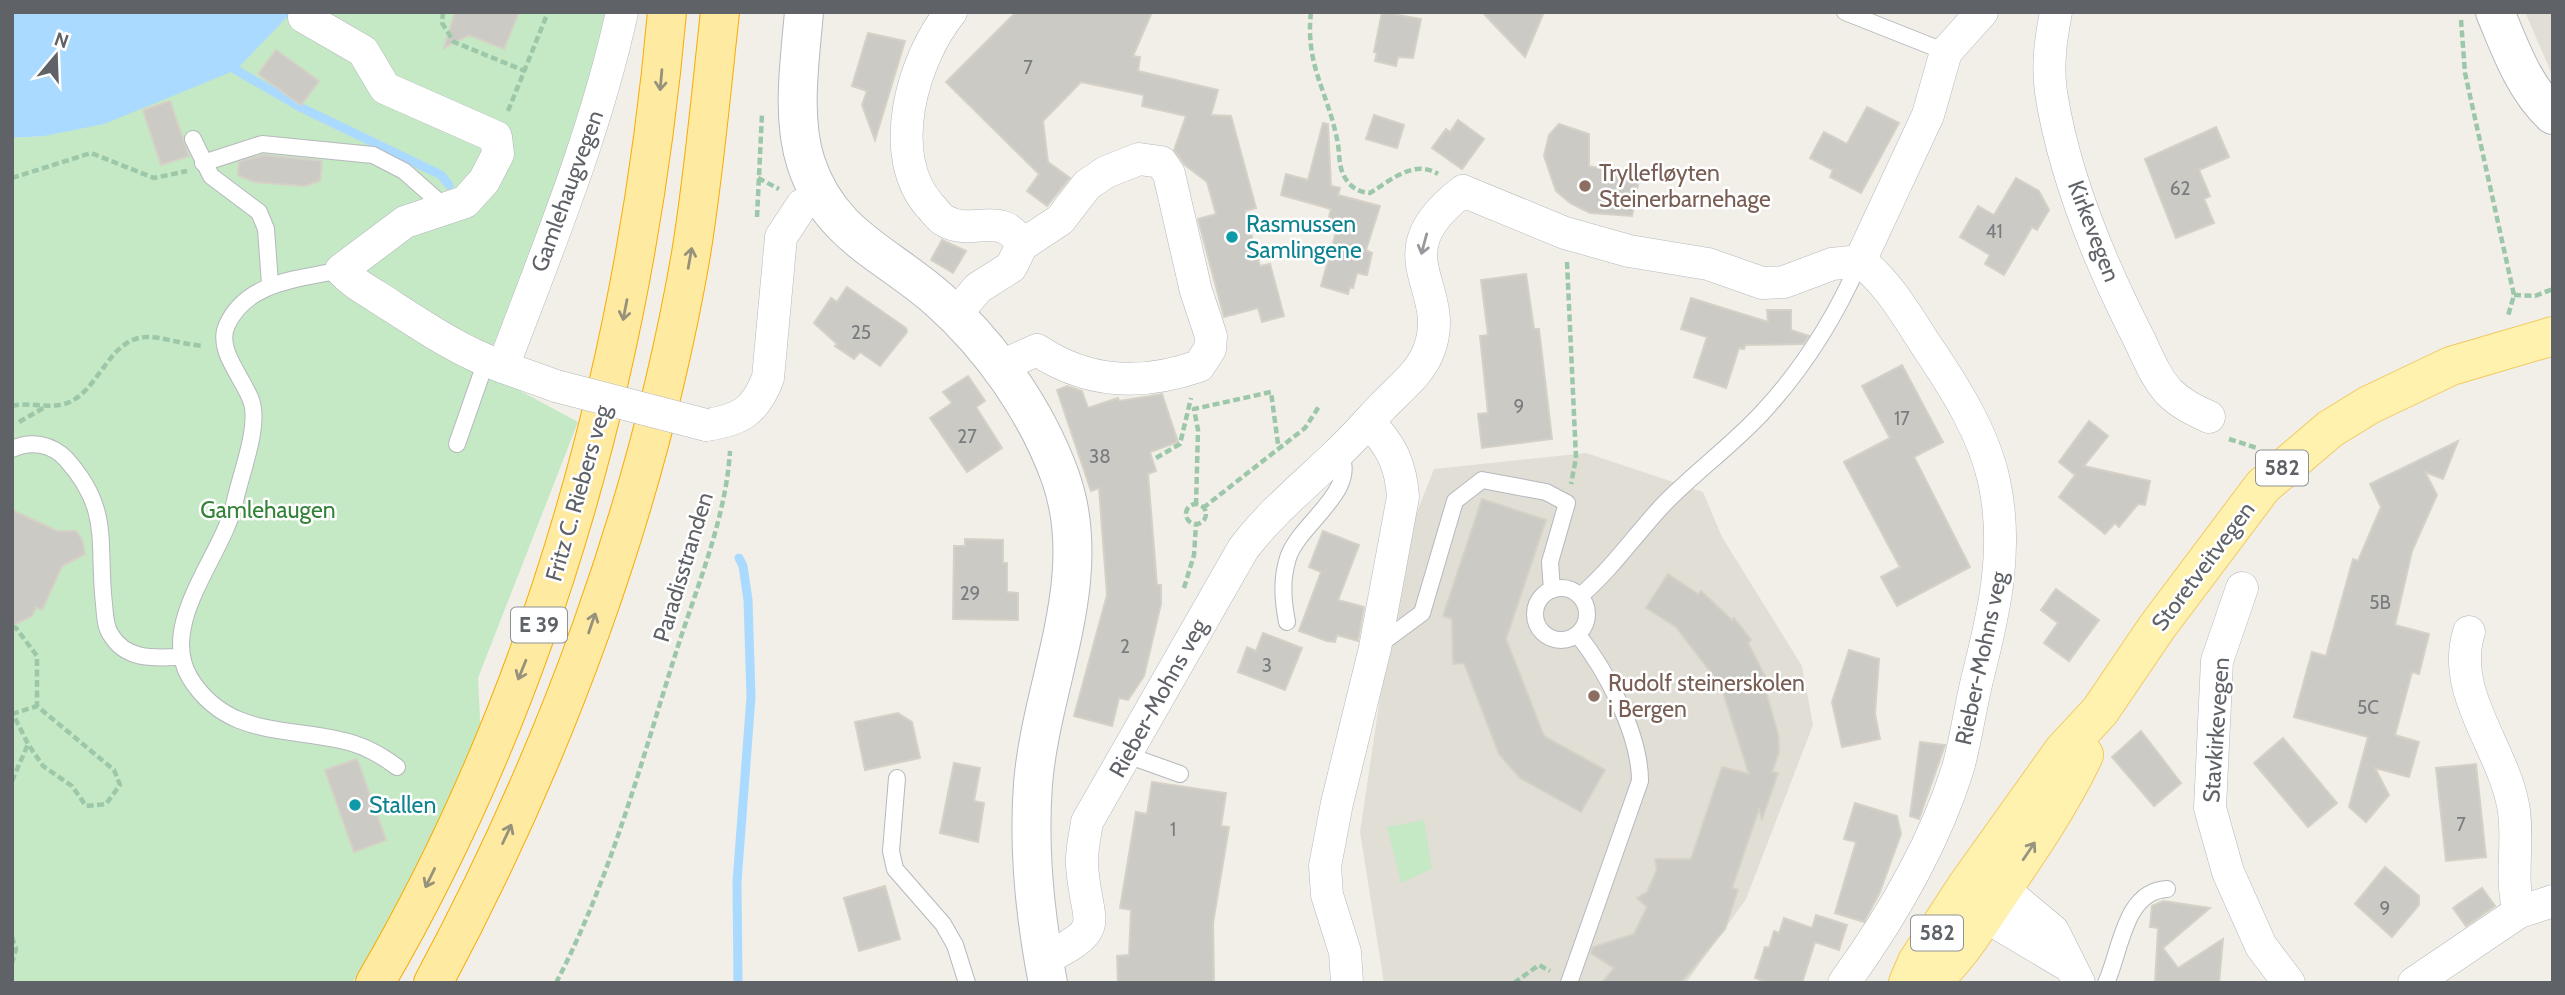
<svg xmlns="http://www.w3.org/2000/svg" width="2565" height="995" font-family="Cabin,sans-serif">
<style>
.education{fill:#e1ded6}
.green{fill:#c5e8c5}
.water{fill:#aadaff}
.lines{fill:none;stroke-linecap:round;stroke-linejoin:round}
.stream{stroke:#aadaff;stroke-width:9}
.building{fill:#cccac5;stroke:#d6d1c6;stroke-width:2}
.service-casing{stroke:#b5b8bc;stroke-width:18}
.minor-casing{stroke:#b5b8bc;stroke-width:33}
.tertiary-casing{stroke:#b5b8bc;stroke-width:40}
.secondary-casing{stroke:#b6babf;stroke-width:40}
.primary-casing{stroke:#f2c960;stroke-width:40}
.trunk-casing{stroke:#f9ab00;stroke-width:40}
.path{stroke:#9cc7a9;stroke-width:4.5;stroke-dasharray:7 3.5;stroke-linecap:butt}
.service{stroke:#fff;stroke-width:16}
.minor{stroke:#fff;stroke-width:32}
.tertiary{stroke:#fff;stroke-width:38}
.secondary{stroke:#fff;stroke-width:38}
.primary{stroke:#fff2af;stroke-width:38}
.trunk{stroke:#feeaa1;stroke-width:38}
.minor-bridge-casing{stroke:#b5b8bc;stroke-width:33;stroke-linecap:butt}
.minor-bridge{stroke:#fff;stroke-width:32}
.oneway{stroke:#97927c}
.oneway2{stroke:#979a9d}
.oneway3{stroke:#979581}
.education-dot{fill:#8d6e63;stroke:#fff;stroke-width:2.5}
.culture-dot{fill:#0f9aa8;stroke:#fff;stroke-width:2.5}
.labels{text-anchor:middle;stroke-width:5;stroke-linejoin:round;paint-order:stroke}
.number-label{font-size:19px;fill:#7a7d7f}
.shield{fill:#fff;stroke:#8f9295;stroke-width:2}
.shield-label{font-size:21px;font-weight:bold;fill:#5f6368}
.education-label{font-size:23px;fill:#785e54;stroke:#fff;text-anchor:start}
.street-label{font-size:23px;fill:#5f6368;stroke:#fff}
.culture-label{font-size:23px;fill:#0d838f;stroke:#fff;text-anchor:start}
.park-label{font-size:23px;fill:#348238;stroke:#fff}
</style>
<rect width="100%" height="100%" fill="#f1efe8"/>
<g class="education">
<polygon points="2525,12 2553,12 2553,73 2551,72"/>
<polygon points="1586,453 1703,492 1722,537 1802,666 1813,725 1746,899 1686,983 1384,983 1360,832 1402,550 1434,469"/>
</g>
<g class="green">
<polygon points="292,12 613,12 602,70 485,372 578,422 478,678 481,738 386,936 352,983 12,983 12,138 44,136"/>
<polygon points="1424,820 1432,869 1401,883 1387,827"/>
</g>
<polygon class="water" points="12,12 292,12 236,70 104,124 44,136 12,138"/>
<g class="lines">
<g class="stream">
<polyline points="236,70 302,108 441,175 449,185"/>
<polyline points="738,983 737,882 751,697 748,600 743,566 739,558"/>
</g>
</g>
<g class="building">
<polygon points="455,12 519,12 504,49 469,35 444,48"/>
<polygon points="1016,12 1152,12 1133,56 1140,57 1138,71 1218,90 1211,115 1231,116 1256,208 1245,211 1260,266 1270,264 1284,316 1262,322 1258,308 1224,317 1198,219 1216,214 1207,182 1185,165 1174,150 1186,116 1142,106 1144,95 1081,82 1043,121 1048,162 1070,178 1047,206 1027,191 1039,174 946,82"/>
<polygon points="1382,12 1421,19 1413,58 1398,57 1396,66 1375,61 1377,53 1374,52"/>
<polygon points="1482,12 1544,12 1525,57 1502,33"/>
<polygon points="868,33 905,41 875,140 862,105 867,91 852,86"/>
<polygon points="276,50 319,81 301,105 258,74"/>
<polygon points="170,101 189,156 161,165 143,110"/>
<polygon points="1867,107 1899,123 1861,193 1830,177 1833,170 1810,158 1824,132 1847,144"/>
<polygon points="1374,115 1404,125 1397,148 1366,139"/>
<polygon points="1458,120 1484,139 1462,169 1432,148 1446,129 1450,132"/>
<polygon points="1323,123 1328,124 1331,186 1340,188 1338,195 1380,206 1366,250 1372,253 1367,275 1357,273 1353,288 1350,287 1348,294 1321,286 1336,232 1326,229 1331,209 1281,195 1286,174 1308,180"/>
<polygon points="1559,124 1589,134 1589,166 1631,175 1639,180 1632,216 1590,213 1570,203 1556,191 1544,156 1549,135"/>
<polygon points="2216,127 2229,157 2199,170 2210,196 2204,199 2214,223 2176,238 2145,159"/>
<polygon points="263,155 322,161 320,181 305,186 254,182 238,175 239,162"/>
<polygon points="2016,178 2039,191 2049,210 2037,230 2032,227 2004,275 1985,264 1990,255 1960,237 1978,206 1994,215"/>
<polygon points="942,240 966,251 953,273 931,260"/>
<polygon points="1526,274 1534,329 1539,329 1552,439 1482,448 1478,414 1488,413 1480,336 1488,335 1481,280"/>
<polygon points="847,287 906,328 907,332 880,366 860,352 854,359 835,346 837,344 814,323 831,298 837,302"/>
<polygon points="1691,298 1768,322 1767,310 1791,310 1791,330 1809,336 1803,344 1745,345 1744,349 1739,348 1726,388 1694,377 1707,337 1681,329"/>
<polygon points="1902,365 1943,442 1914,457 1970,567 1897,606 1881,577 1900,567 1844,462 1890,438 1862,386"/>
<polygon points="968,376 985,401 976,407 1002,448 967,472 930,418 952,403 943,392"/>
<polygon points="1067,386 1082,391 1088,408 1118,398 1119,401 1162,394 1178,442 1150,452 1156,471 1148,474 1157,585 1161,585 1161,604 1144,676 1128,700 1119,698 1112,726 1074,716 1107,595 1099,488 1091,491 1057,390"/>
<polygon points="2089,421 2108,436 2084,466 2150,481 2145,505 2138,504 2119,527 2115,523 2105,534 2059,497 2075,475 2059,462"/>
<polygon points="2458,441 2443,479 2425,472 2437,495 2412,551 2395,625 2429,634 2419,674 2412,672 2395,735 2419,742 2409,777 2375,768 2389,795 2366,822 2349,807 2368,737 2294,717 2312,652 2326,656 2353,559 2358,561 2381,507 2370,484"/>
<polygon points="1482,499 1546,520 1506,639 1544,736 1605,770 1581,812 1520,778 1499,754 1464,663 1453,664 1452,619 1443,616"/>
<polygon points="12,510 57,531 76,531 82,540 85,554 62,566 42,610 36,607 32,616 12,626"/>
<polygon points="1323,531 1359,545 1338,600 1364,607 1358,641 1337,635 1335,642 1327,641 1299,631 1321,572 1309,567"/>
<polygon points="965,539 1003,540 1003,563 1007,563 1007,592 1018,593 1018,620 953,619 954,546 965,546"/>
<polygon points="1668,574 1698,594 1701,591 1732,620 1734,618 1751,640 1748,643 1767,680 1763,682 1778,734 1779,752 1772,772 1778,773 1762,819 1759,809 1732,888 1738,890 1725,929 1681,983 1602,983 1614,968 1591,953 1593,947 1634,934 1647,907 1637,898 1647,892 1657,870 1655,859 1691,859 1722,767 1749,774 1721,686 1676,627 1646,608"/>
<polygon points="2056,589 2099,620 2069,661 2044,643 2058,623 2041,610"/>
<polygon points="1263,633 1302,648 1285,690 1238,672 1247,647 1256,651"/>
<polygon points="1849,650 1879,659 1875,714 1880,739 1842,747 1832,702"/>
<polygon points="898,713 912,722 920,758 865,770 855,722"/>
<polygon points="2141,731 2181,783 2154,806 2112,757"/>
<polygon points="2283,738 2337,803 2308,827 2254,763"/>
<polygon points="1920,742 1945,745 1919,819 1910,816"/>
<polygon points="357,759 386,840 354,852 325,770"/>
<polygon points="954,763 980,768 974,801 984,803 978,842 940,833"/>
<polygon points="2476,764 2486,857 2446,861 2436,768"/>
<polygon points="1152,782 1226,793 1221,826 1229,827 1213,923 1214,983 1118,983 1117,956 1129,955 1131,910 1120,908 1136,812 1147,814"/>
<polygon points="1855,803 1897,816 1901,834 1879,894 1864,922 1835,913 1856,842 1844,839"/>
<polygon points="2385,867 2419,896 2419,905 2392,937 2355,904"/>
<polygon points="885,886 900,939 859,951 844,898"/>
<polygon points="2482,888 2495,906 2466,926 2453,908"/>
<polygon points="2163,901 2210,908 2163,948 2178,968 2223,939 2219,983 2155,983 2158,928 2150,927 2152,906"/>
<polygon points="1816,915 1847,925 1839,950 1815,942 1802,983 1769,983 1755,978 1765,947 1769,948 1774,931 1779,933 1784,918 1812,928"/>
</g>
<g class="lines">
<defs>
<g id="service">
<polyline points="1845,12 1946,52"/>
<polyline points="193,139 211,176 259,212 266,229 270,284"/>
<polyline points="203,163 262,144 373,155 404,171 446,208"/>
<path d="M341,270C300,279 247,281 227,325C215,351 245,379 252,403C259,429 241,473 235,501C224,555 157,623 190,678C226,736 283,727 340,740C361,744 380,754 397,767"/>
<polyline points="457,444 486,361"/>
<path d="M12,449C31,440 52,444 66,459C112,510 97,543 104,604C105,614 105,627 111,635C126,660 153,658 178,657L180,654"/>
<circle cx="1561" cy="614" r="26"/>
<path d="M1580,596C1611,570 1635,535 1663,505C1694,473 1731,446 1761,414C1804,368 1835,318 1860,261"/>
<path d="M1287,622C1283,601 1281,580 1288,558C1299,523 1361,490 1339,452"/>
<polyline points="1376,647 1422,613 1455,501 1482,480 1546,492 1567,503 1550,562 1552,590"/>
<polyline points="1127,755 1180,774"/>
<polyline points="897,778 891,851 895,869 943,924 955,945 967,983"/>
<path d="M1569,983L1640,781C1640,734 1606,670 1578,635"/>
<path d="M2106,983C2121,951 2124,891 2167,889"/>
</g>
<g id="minor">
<path d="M951,12C912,60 885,156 930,206C935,211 940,219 945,221C974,237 1001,208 1022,245L1011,267L978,288L954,316"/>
<path d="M2056,12C2051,38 2047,65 2051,92C2064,177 2101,265 2140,341C2148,358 2156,378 2169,392C2181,404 2194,410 2209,417"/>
<path d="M304,17L363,51L385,88L496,137L498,154L484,181L465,202L405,222L341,270C352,282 363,288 376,296C418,323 456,350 503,367"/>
<polyline points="1860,261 1928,115 1946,52 1982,12"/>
<path d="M999,367L1037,350C1088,384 1142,386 1199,366L1210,349L1211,336L1196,291L1169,174L1161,162L1139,159L1106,172L1087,185L1060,220L1022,245"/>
<path d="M556,386L503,367C547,250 595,135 622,12"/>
<path d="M706,425C740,420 755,412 768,378L781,237L802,205L821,196"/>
<polyline points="2242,588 2217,661 2210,808 2228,872 2261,946 2289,983"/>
<path d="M2469,632C2450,692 2502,747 2513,805C2520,840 2509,876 2519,912"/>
<polyline points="1980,886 2003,889 2053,931 2079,983"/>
<polyline points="1974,895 1985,916 2069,966"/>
<path d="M1043,960C1110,926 1086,927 1082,865C1081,852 1085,836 1087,822L1243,549C1270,513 1305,485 1337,454C1353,439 1367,423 1382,407C1398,390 1421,373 1429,350C1453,286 1378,256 1463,191L1565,233L1629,251L1708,264L1762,283L1784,282L1832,264L1860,261C1889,283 1908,318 1928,348C1955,388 1984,434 1994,481C2009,550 1994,613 1977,680C1970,709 1966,739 1958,768C1934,845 1891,918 1844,983"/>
<path d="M1347,983L1345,952L1327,895L1325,866L1337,803L1375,648L1403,497C1401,465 1391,444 1368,422"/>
<polyline points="2414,983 2519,912 2553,901"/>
</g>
<path id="tertiary" d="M2495,12C2510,48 2524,88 2553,115"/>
<path id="secondary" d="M804,12C800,60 791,117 806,163C830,236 886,253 938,299C991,346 1036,410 1060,476C1097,578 1041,683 1033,784C1028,851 1035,917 1048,983"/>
<g id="primary">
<polyline points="1908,983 1917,962 1968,884 2063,751 2100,711 2157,627 2263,486 2330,429 2369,405 2451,366 2553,336"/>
<path d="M1929,983C1957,960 1979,924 1999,894C2030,849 2060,805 2084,755"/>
</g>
<g id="trunk">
<path d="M375,983C547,688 637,350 667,12"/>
<path d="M433,983C555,756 647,508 691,254C704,174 711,93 720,12"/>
</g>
</defs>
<use href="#service" class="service-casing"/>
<use href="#minor" class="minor-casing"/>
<use href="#tertiary" class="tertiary-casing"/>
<use href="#secondary" class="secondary-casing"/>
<use href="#primary" class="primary-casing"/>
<use href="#trunk" class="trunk-casing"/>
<g class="path">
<polyline points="443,12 442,23 454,42 525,71"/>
<path d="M1311,12C1305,65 1327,90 1337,139C1340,151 1338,165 1344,176C1350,187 1358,192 1370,193C1391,180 1414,159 1438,174"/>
<polyline points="2461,20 2465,73 2514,295 2508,316"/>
<polyline points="508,111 548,12"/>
<polyline points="12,178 91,153 154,178 187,171"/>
<polyline points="758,178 779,189"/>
<polyline points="757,217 762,114"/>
<polyline points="1567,262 1576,458 1571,484"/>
<polyline points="2514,295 2535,296 2553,289"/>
<path d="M12,406C32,401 57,412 75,399C87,392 96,377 104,367C137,320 155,341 203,346"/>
<polyline points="19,422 45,407"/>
<polyline points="2229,439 2257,448"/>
<polyline points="1156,458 1180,444 1191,398"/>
<circle cx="1196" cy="514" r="10"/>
<polyline points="1196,505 1198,430 1194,409 1271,392 1278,444 1282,447"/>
<polyline points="1203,508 1305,428 1320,405"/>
<polyline points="1184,588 1194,555 1196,524"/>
<polyline points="12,627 16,628 37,656 37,706 114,770 120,785 106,804 86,806 72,786 43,766 28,744 12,712"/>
<polyline points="12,714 37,706"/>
<polyline points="12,781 28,744"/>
<polyline points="12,937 16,949 12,963"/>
<path d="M556,983C611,878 642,759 678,646C698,584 726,517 730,451"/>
<polyline points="1514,983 1539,965 1550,971"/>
</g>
<use href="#service" class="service"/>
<use href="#minor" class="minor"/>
<use href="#tertiary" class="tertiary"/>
<use href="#secondary" class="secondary"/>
<use href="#primary" class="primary"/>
<use href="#trunk" class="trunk"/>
<defs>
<polyline id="minor-bridge" points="556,386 706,425"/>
</defs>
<use href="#minor-bridge" class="minor-bridge-casing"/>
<use href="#minor-bridge" class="minor-bridge"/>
</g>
<defs><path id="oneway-shaft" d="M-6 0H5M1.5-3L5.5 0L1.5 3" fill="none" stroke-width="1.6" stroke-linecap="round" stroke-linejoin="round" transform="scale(1.75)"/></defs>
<g class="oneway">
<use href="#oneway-shaft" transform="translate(661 80) rotate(95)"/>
<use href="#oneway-shaft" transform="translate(690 258) rotate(-80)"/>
<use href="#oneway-shaft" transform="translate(625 310) rotate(101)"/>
<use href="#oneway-shaft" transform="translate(592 623) rotate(-71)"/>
<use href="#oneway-shaft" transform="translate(522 670) rotate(112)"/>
<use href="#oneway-shaft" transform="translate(507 834) rotate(-65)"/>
<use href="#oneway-shaft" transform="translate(430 878) rotate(116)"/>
</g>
<use class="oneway2" href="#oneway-shaft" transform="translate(1424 244) rotate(105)"/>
<use class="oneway3" href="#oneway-shaft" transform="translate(2029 851) rotate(-56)"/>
<g class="education-dot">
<circle cx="1585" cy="186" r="7"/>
<circle cx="1594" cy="696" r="7"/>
</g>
<g class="culture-dot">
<circle cx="1232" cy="237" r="7"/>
<circle cx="355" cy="805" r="7"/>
</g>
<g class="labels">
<g class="number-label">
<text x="1028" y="74">7</text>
<text x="2180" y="195">62</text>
<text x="1994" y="238">41</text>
<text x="861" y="339">25</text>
<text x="1519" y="413">9</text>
<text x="1902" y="425">17</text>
<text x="967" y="443">27</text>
<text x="1100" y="463">38</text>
<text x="970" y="600">29</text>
<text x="2380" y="609">5B</text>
<text x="1125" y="653">2</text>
<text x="1267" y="672">3</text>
<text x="2368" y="714">5C</text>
<text x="2461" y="831">7</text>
<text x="1173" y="836">1</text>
<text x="2385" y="915">9</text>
</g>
<g class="shield">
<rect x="2256" y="450.5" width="52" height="35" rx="5"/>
<rect x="511" y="607.5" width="56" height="35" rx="5"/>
<rect x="1911" y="915.5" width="52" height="35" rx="5"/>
</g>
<g class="shield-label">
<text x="2282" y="475">582</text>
<text x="539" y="632">E 39</text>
<text x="1937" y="940">582</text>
</g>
<g class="education-label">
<text x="1599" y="181">Tryllefløyten<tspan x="1599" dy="26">Steinerbarnehage</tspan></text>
<text x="1608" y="691">Rudolf steinerskolen<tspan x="1608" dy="26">i Bergen</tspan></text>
</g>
<g class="street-label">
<text transform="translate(567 191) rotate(-70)" y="8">Gamlehaugvegen</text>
<text transform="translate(2094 231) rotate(69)" y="8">Kirkevegen</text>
<text transform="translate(578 493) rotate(-74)" y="8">Fritz C. Riebers veg</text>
<text transform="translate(2203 566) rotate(-53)" y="8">Storetveitvegen</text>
<text transform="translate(683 567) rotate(-73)" y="8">Paradisstranden</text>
<text transform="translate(1981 658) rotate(-78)" y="8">Rieber-Mohns veg</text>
<text transform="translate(1158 698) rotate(-61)" y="8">Rieber-Mohns veg</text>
<text transform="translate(2216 730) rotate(-86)" y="8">Stavkirkevegen</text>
</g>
<g class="culture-label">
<text x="1246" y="232">Rasmussen<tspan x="1246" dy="26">Samlingene</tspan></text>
<text x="369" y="813">Stallen</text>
</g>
<g class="park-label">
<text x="268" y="518">Gamlehaugen</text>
</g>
</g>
<rect width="2565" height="995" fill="none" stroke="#5f6368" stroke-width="28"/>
<g transform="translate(56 56) rotate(19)" stroke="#ffffff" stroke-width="5" paint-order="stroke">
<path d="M0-5L12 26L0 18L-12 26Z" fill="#5f6368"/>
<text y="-10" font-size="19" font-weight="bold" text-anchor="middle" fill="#5f6368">N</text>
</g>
</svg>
